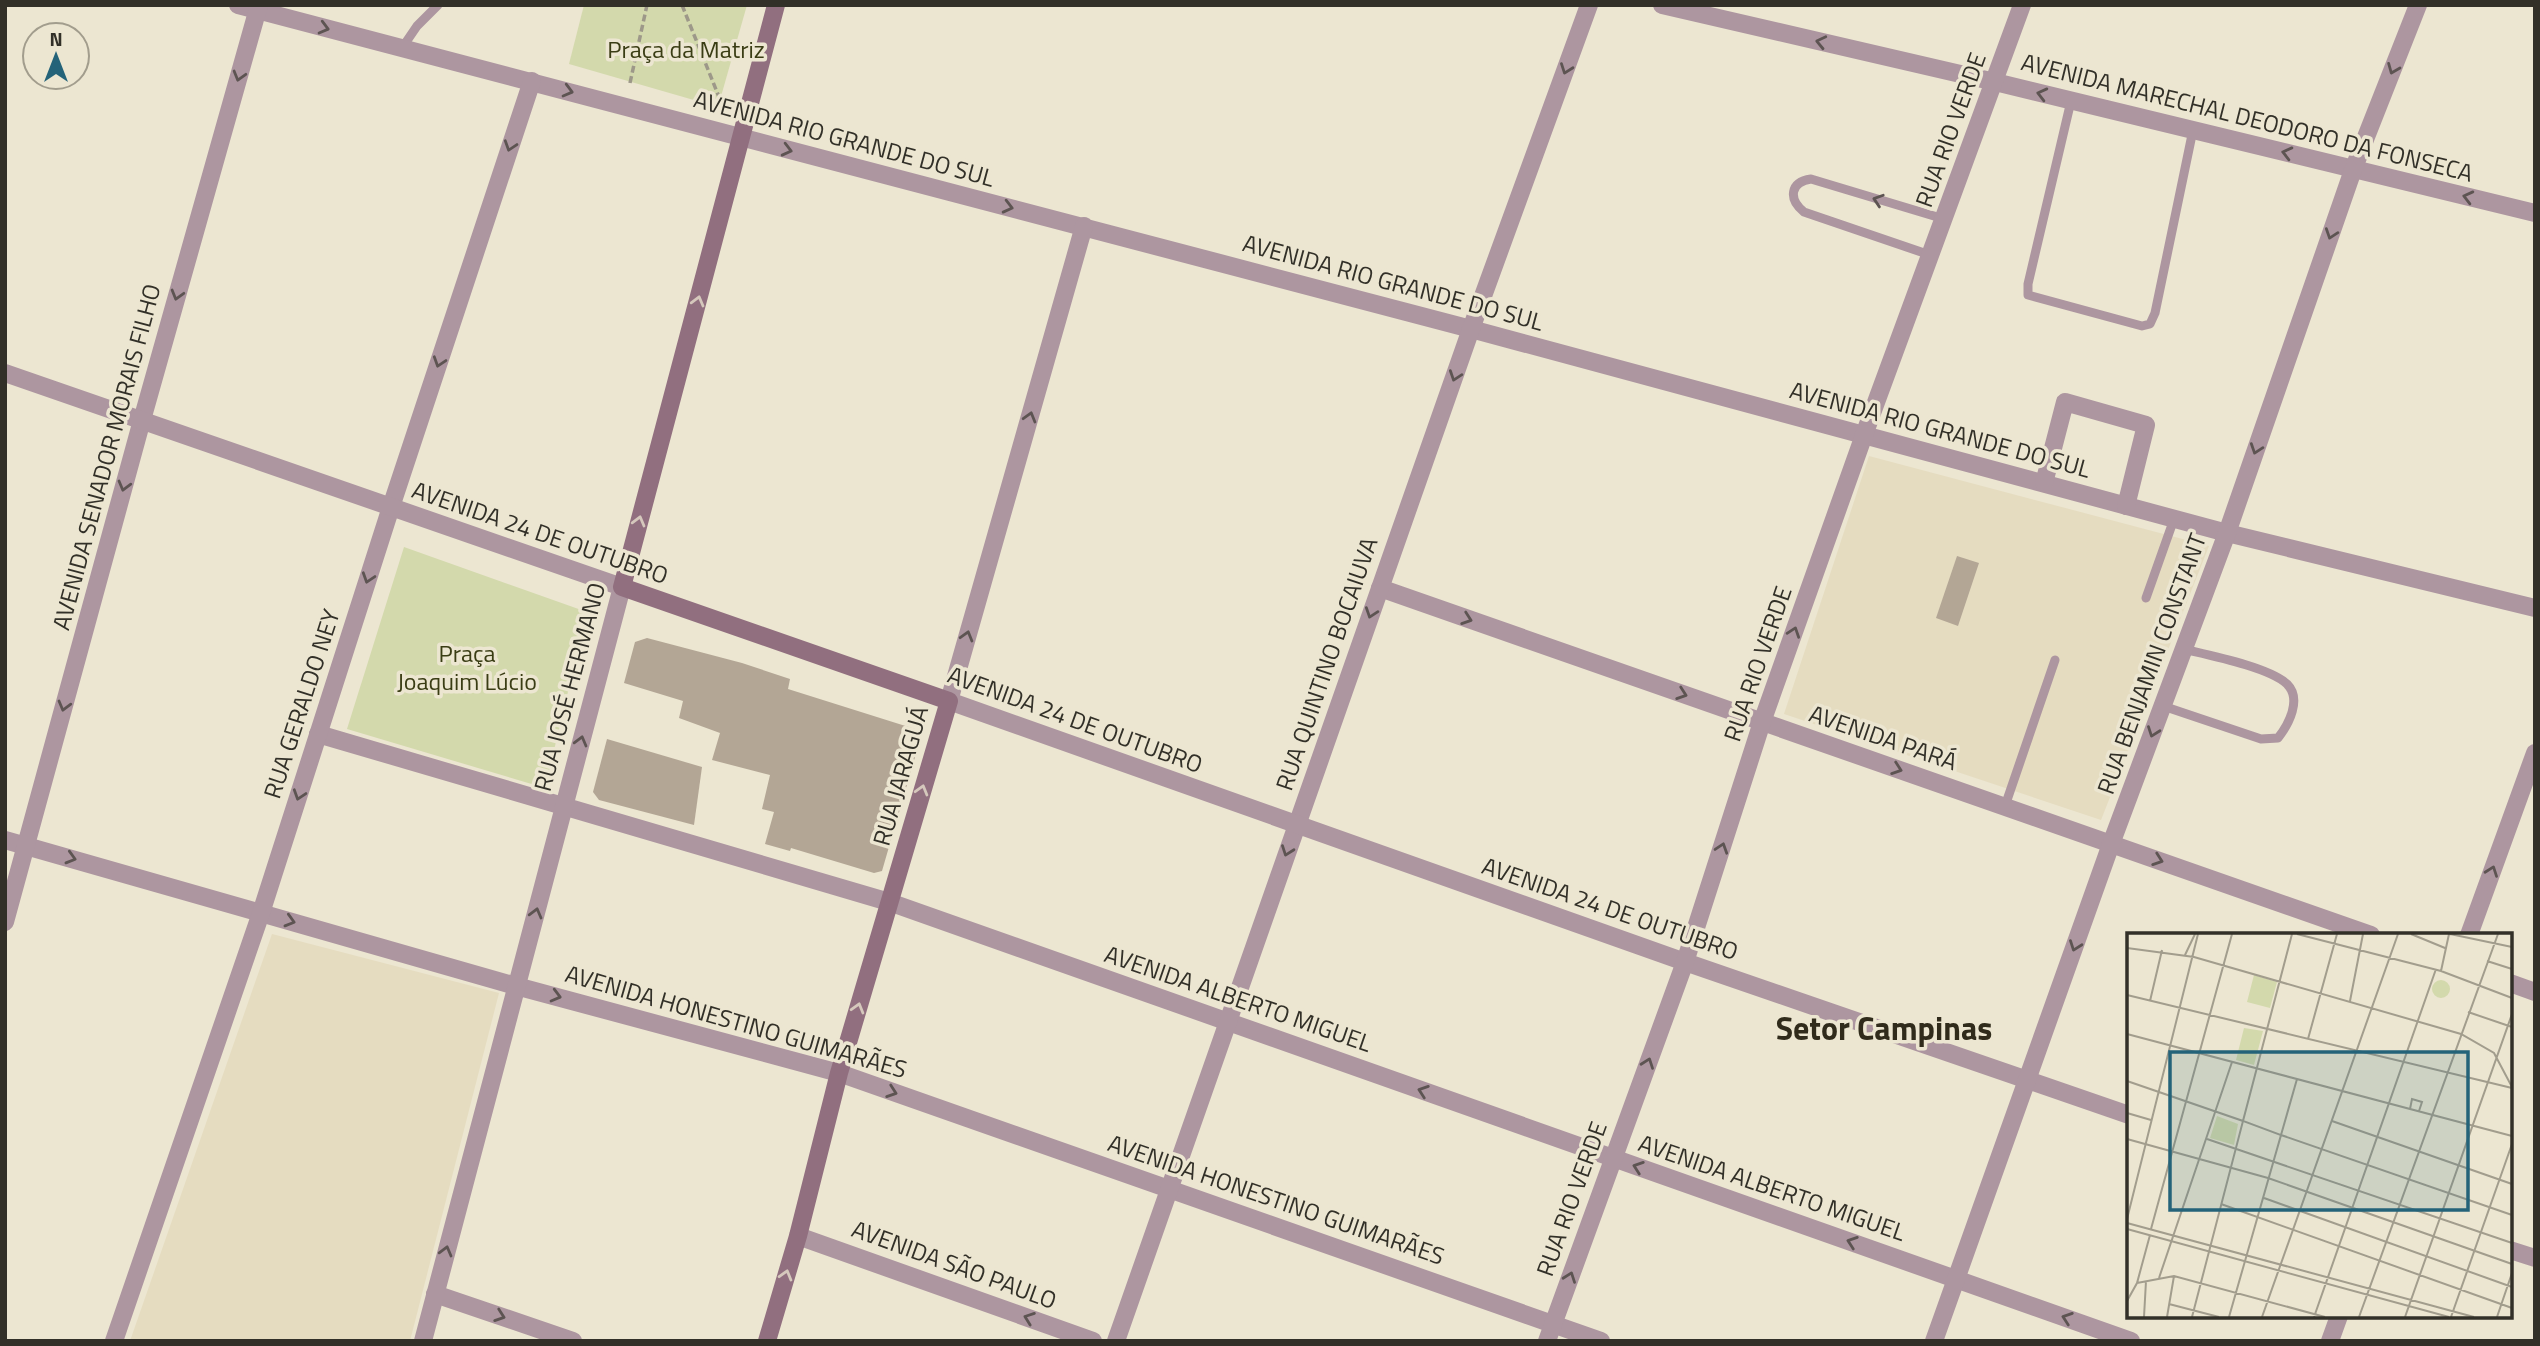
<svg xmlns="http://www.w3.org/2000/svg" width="2540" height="1346" font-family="'Titillium Web',sans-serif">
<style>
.built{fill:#e5dcc0}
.green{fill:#d3d9ac}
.building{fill:#b3a695}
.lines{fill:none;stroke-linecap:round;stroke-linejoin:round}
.path{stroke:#9d9889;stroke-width:3.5;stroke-dasharray:7 3.5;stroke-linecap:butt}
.service{stroke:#ad96a0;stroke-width:9}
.minor{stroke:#ad96a0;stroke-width:18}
.tertiary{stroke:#ad96a0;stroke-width:18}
.secondary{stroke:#916f7f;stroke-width:18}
.oneway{stroke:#5d5452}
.oneway2{stroke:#d5c8bc}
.labels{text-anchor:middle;stroke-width:7;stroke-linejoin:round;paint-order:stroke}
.park-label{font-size:24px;fill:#3a3d14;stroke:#ece6d1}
.street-label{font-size:24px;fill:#323028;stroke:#ece6d1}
.district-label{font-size:32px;font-weight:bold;fill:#302b1b;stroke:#ece6d1}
.inset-road{fill:none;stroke:#a29d8d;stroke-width:2}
.view{fill:#246379;fill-opacity:0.15;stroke:#246379;stroke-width:3.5}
.inset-edge{fill:none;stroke:#323028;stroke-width:3.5}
</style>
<rect width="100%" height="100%" fill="#ece6d1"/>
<g class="built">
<polygon points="1869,456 2209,546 2101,820 1784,714"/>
<polygon points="272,934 499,993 410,1341 130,1341"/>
</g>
<g class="green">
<polygon points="584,5 747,5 718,107 569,64"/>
<polygon points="404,547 587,612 545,788 347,729"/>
</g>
<g class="building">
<polygon points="1957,556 1979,563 1958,626 1936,618"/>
<polygon points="647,638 742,663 790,679 788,689 915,729 920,740 882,871 874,873 791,848 790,851 765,844 774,812 762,809 770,775 712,760 720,733 679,718 683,701 624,683 635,642"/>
<polygon points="607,739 702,767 694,825 599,800 593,792"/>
</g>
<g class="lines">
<g class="path">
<polyline points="682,5 719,97"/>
<polyline points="630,83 647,5"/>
</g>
<g class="service">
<polyline points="402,48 417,26 438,5"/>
<polyline points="2071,101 2028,284 2028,295 2142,326 2150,324 2155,313 2193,130"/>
<path d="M1930,255L1804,212C1788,199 1790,182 1811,179L1944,219"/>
<polyline points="2146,598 2174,519"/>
<path d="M2163,706L2261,739L2278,738C2289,724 2302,699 2287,684C2269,667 2208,655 2183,649"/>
<polyline points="2005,806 2055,660"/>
</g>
<g class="minor">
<polyline points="238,5 1471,329 2227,533 2535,608"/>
<polyline points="1662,5 1995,82 2535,213"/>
<polyline points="2044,483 2065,402 2146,425 2126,506"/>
<polyline points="1380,588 2371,935"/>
<polyline points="949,701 1084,226"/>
<polyline points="318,734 889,902 2131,1341"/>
<polyline points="5,840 516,986 839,1073 1601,1341"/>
<polyline points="5,922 142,420 259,5"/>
<polyline points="2469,935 2535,753"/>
<polyline points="2510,983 2535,992"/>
<polyline points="798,1236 1093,1341"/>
<polyline points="435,1294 573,1341"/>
<polyline points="114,1341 261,913 391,507 532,81"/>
<polyline points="1116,1341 1471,329 1589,5"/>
<polyline points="2330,1341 2339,1316"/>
</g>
<g class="tertiary">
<polyline points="5,373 622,587 423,1341"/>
<polyline points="949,701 1685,962 2129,1115"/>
<polyline points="2510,1250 2535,1258"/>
<polyline points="1547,1341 1685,962 1762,722 1864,435 2022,5"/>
<polyline points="1934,1341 2111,844 2227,533 2353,170 2418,5"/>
</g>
<polyline class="secondary" points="767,1341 798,1236 839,1073 949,701 622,587 776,5"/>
</g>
<defs><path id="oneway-chevron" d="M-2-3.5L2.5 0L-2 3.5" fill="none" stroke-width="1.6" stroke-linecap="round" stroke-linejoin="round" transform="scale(1.75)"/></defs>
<g class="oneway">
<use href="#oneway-chevron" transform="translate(324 28) rotate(15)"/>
<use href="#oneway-chevron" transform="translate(1821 42) rotate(-167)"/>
<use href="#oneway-chevron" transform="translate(1566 69) rotate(110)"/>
<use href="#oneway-chevron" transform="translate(2393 69) rotate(112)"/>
<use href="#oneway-chevron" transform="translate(239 76) rotate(106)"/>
<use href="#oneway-chevron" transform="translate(568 91) rotate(15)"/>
<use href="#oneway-chevron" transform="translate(2042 94) rotate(-166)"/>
<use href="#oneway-chevron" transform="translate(510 146) rotate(108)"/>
<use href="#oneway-chevron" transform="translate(787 150) rotate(14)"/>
<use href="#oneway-chevron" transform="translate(2287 153) rotate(-166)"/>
<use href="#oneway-chevron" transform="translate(2468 197) rotate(-166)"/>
<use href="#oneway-chevron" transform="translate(1878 200) rotate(-162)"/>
<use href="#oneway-chevron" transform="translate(1008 207) rotate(14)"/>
<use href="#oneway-chevron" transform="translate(2331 234) rotate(109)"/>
<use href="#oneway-chevron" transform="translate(177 295) rotate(106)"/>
<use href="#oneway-chevron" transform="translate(439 362) rotate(108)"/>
<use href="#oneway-chevron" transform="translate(1455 376) rotate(109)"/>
<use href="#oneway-chevron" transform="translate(1030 417) rotate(-74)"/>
<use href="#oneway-chevron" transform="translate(2256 449) rotate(109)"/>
<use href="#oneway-chevron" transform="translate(124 486) rotate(105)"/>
<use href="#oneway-chevron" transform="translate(368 578) rotate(108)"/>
<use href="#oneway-chevron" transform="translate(1371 613) rotate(109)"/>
<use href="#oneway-chevron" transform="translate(1467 619) rotate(19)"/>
<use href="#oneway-chevron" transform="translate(1794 632) rotate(-71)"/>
<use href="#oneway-chevron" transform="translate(967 636) rotate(-74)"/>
<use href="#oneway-chevron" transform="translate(1682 694) rotate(19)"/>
<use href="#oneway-chevron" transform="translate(64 706) rotate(105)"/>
<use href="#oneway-chevron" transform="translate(2153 732) rotate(110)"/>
<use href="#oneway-chevron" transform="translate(581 741) rotate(-75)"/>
<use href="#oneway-chevron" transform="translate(1897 769) rotate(19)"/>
<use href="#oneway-chevron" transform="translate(299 795) rotate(108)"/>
<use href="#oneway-chevron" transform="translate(1722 848) rotate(-72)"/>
<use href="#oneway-chevron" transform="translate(1287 851) rotate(110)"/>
<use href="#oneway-chevron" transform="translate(71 858) rotate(16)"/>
<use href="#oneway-chevron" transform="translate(2158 860) rotate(19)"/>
<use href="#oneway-chevron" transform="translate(2492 871) rotate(-70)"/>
<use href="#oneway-chevron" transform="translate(536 913) rotate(-75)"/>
<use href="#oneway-chevron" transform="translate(290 921) rotate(16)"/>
<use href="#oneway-chevron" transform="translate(2075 946) rotate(110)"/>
<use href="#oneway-chevron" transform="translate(556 996) rotate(15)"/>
<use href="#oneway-chevron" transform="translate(1648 1063) rotate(-70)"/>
<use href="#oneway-chevron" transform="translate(1423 1091) rotate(-161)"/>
<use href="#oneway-chevron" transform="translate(892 1092) rotate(19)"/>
<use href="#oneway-chevron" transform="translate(1638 1167) rotate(-161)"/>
<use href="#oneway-chevron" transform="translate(1852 1242) rotate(-161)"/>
<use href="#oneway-chevron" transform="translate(446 1251) rotate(-75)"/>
<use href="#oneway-chevron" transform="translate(1570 1277) rotate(-70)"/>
<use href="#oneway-chevron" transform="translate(500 1316) rotate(19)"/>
<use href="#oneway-chevron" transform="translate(1029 1318) rotate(-160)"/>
<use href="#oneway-chevron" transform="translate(2067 1318) rotate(-161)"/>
</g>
<g class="oneway2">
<use href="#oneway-chevron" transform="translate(698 301) rotate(-75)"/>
<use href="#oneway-chevron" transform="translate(639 521) rotate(-75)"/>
<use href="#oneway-chevron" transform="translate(922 790) rotate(-74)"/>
<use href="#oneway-chevron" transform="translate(858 1008) rotate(-74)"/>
<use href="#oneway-chevron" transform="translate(786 1275) rotate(-74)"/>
</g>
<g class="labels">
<g class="park-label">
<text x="686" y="58">Praça da Matriz</text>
<text x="467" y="662">Praça<tspan x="467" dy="28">Joaquim Lúcio</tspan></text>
</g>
<g class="street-label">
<text transform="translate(2247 118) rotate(14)" y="8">AVENIDA MARECHAL DEODORO DA FONSECA</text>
<text transform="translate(1951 130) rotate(-70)" y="8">RUA RIO VERDE</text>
<text transform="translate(844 139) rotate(15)" y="8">AVENIDA RIO GRANDE DO SUL</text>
<text transform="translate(1393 283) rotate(15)" y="8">AVENIDA RIO GRANDE DO SUL</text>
<text transform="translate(1940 430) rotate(15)" y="8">AVENIDA RIO GRANDE DO SUL</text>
<text transform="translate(107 457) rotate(-75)" y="8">AVENIDA SENADOR MORAIS FILHO</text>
<text transform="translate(540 533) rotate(19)" y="8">AVENIDA 24 DE OUTUBRO</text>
<text transform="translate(1327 664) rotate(-71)" y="8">RUA QUINTINO BOCAIUVA</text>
<text transform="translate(1758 664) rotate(-71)" y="8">RUA RIO VERDE</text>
<text transform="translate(2152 664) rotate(-70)" y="8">RUA BENJAMIN CONSTANT</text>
<text transform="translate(570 687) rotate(-75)" y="8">RUA JOSÉ HERMANO</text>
<text transform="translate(302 704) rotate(-72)" y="8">RUA GERALDO NEY</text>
<text transform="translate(1075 720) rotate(20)" y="8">AVENIDA 24 DE OUTUBRO</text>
<text transform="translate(1883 738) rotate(19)" y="8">AVENIDA PARÁ</text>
<text transform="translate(901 776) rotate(-74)" y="8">RUA JARAGUÁ</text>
<text transform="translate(1610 909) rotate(19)" y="8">AVENIDA 24 DE OUTUBRO</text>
<text transform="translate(1238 999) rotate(19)" y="8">AVENIDA ALBERTO MIGUEL</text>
<text transform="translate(736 1022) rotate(16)" y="8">AVENIDA HONESTINO GUIMARÃES</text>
<text transform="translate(1772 1188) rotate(19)" y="8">AVENIDA ALBERTO MIGUEL</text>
<text transform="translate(1572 1199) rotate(-70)" y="8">RUA RIO VERDE</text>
<text transform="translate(1276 1200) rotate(19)" y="8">AVENIDA HONESTINO GUIMARÃES</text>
<text transform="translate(954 1265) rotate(20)" y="8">AVENIDA SÃO PAULO</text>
</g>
<g class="district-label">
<text x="1884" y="1040">Setor Campinas</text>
</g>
</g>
<g transform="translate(2127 933)">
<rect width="385" height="385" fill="#ece6d1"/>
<path d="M127,42L150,49L143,75L120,69ZM305 56a9 9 0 1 1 18 0a9 9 0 1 1-18 0ZM117,95L136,98L127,132L109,127ZM90,183L111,191L107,212L83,205Z" fill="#d3d9ac"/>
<path class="inset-road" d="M170,1L314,38L385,65M284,1L318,15M323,1L385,14M0,15L67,24L334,101L367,120L385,154M58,22L68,1M360,28L385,36M314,38L322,1M0,62L385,155M23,68L35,17M223,68L236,1M341,79L385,94M0,101L385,203M181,106L210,1M170,146L154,202L385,282M0,148L116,188L65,384M283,176L285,166L295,169L292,178M0,180L24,187M205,188L385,251M0,206L141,245L385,331M80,206L385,310M137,265L385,354M94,271L385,375M0,286L71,1M0,290L347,384M0,296L322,384M24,296L105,1M32,345L105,129M10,350L47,343L198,384M0,368L10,350L23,302M42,371L92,384M17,384L19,348M40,384L47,343M102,384L154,202L116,188L165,1M135,384L271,1M187,384L309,36M232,384L371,1M278,384L385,81M324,384L385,211M370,384L385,340"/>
<path class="view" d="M43,119H341V277H43Z"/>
<rect width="385" height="385" class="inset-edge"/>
</g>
<rect width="2540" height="1346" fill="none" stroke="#323028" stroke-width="14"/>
<g transform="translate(56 56)"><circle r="33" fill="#ece6d1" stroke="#a29d8d" stroke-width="2"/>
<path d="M0-5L12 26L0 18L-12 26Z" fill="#246379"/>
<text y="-10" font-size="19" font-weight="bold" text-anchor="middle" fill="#323028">N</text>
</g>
</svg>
